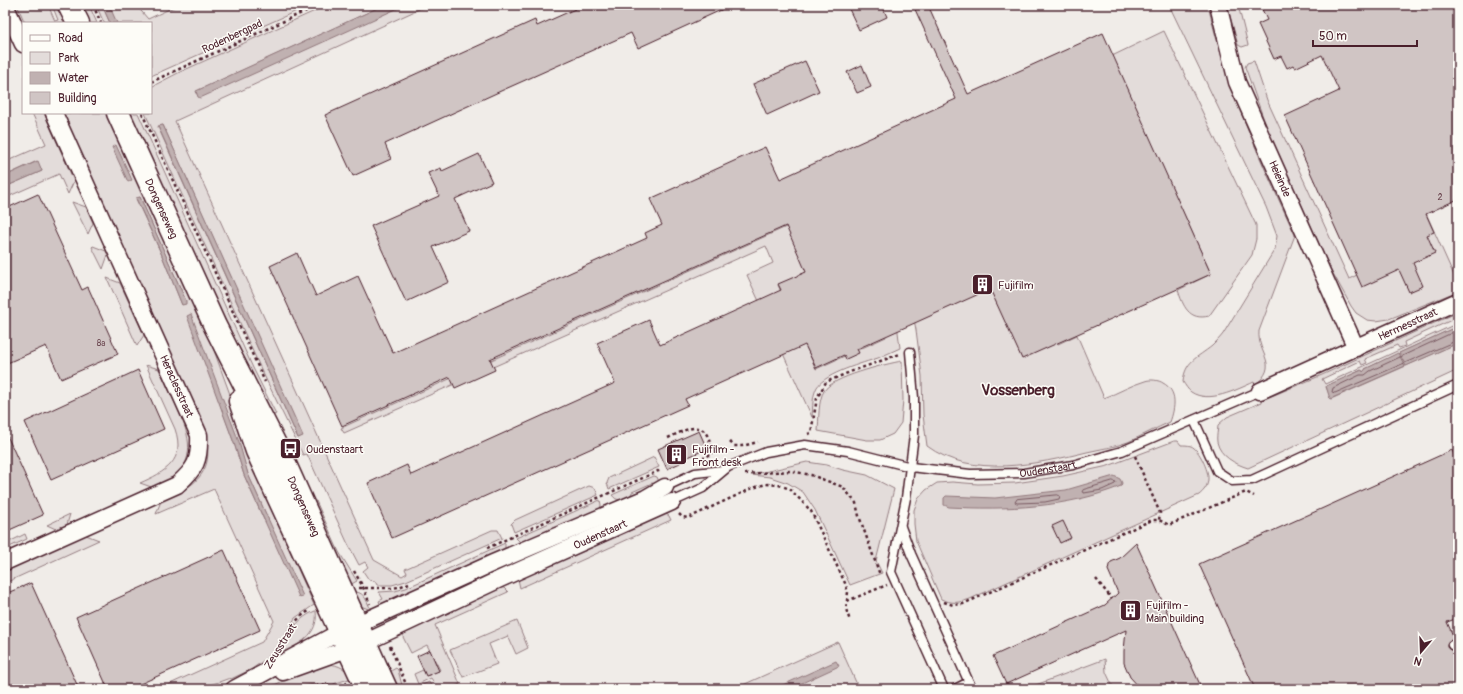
<svg xmlns="http://www.w3.org/2000/svg" width="1463" height="694" font-family="Pangolin,sans-serif">
<style>
.built{fill:#f0ece8;fill-rule:evenodd}
.green{fill:#e3dcda;stroke:#967e82;fill-rule:evenodd}
.water{fill:#c0b1b1;stroke:#91777b}
.lines{fill:none;stroke-linecap:round;stroke-linejoin:round}
.shore{stroke:#795961;stroke-width:1}
.building{fill:#d0c5c4;stroke:#4a1f2b}
.lane-casing{stroke:#4a1f2b;stroke-width:11}
.street-casing{stroke:#4a1f2b;stroke-width:19}
.secondary-casing{stroke:#4a1f2b;stroke-width:25}
.path{stroke:#4a1f2b;stroke-width:2.5;stroke-dasharray:3 3;stroke-linecap:butt}
.lane{stroke:#fdfcf7;stroke-width:8}
.street{stroke:#fdfcf7;stroke-width:16}
.secondary{stroke:#fdfcf7;stroke-width:22}
.labels{text-anchor:middle;stroke-width:3;stroke-linejoin:round;paint-order:stroke}
.number-label{font-size:9px;fill:#6c4851}
.street-label{font-size:11px;fill:#4a1f2b;stroke:#fdfcf7}
.poi-label{font-size:11px;fill:#4a1f2b;stroke:#fdfcf7;text-anchor:start}
.district-label{font-size:15px;font-weight:bold;fill:#4a1f2b;stroke:#fdfcf7}
</style>
<rect width="100%" height="100%" fill="#fdfcf7"/>
<filter id="ink" filterUnits="userSpaceOnUse"><feTurbulence type="fractalNoise" baseFrequency=".025" numOctaves="2"/><feDisplacementMap in="SourceGraphic" scale="8" xChannelSelector="R" yChannelSelector="G"/><feConvolveMatrix kernelMatrix="1 2 1 2 8 2 1 2 1" color-interpolation-filters="sRGB"/></filter>
<g filter="url(#ink)">
<path class="built" d="M5,5H1458V689H5ZM23,23H151V113H23Z"/>
<g class="green">
<polygon points="17,5 48,5 55,21 58,20 52,5 63,5 72,23 25,23"/>
<polygon points="81,5 89,5 97,23 89,23"/>
<polygon points="96,5 102,5 110,23 104,23"/>
<polygon points="103,5 136,5 148,19 178,5 310,5 151,76 151,23 111,23"/>
<path d="M328,5H384L197,91L196,94L405,5H428L175,121L374,560L402,576L407,573L405,569L492,530H498L502,538L406,581L392,585H377L375,581L369,580L363,571L368,567L365,562L359,565L347,542L307,454L303,455L260,367L145,113H151V87L180,72ZM163,125L302,436L298,438L158,127Z"/>
<path d="M1169,5H1208C1215,36 1224,66 1235,96C1252,143 1274,189 1295,235L1259,331C1257,355 1281,364 1255,385L1254,382C1236,390 1209,404 1191,392C1188,390 1185,385 1183,382C1185,361 1197,358 1212,346C1216,342 1220,338 1223,334L1275,249L1277,236L1266,207Z"/>
<polygon points="1227,5 1238,5 1248,45 1242,47 1238,45"/>
<path d="M1164,31L1256,225V239L1252,255L1209,316C1189,321 1183,306 1178,290L1211,274L1112,56Z"/>
<polygon points="1254,61 1267,100 1349,279 1393,257 1425,211 1456,280 1458,279 1458,291 1389,319 1376,321 1367,320 1356,313 1351,306 1330,268 1267,128 1245,67 1247,63"/>
<polygon points="32,113 44,113 74,181 68,194 59,174 5,198 5,187 42,171 37,161 5,176 5,162 46,144"/>
<path d="M60,113H112L205,326L235,408L256,475L314,605L295,618L280,644L267,658L252,669L231,679L230,678L219,682L196,689H159L262,642L274,621L214,489L156,514L161,501C190,488 215,476 206,438ZM140,197L186,301L182,305L161,253L136,199ZM202,354L231,423L248,474L268,519L264,520L244,475L234,443Z"/>
<polygon points="129,113 138,113 253,368 276,414 270,417 266,415"/>
<path d="M981,173L1058,344L1077,335L1104,398C1118,393 1131,385 1145,381C1150,379 1159,380 1163,383C1178,391 1175,408 1170,422C1156,428 1142,436 1128,442C1115,447 1100,449 1087,452C1038,464 971,479 927,446L923,415L922,376L916,330L911,303L896,316L900,348C893,351 885,355 878,358C863,363 826,373 817,387C812,396 813,407 812,417L747,275L773,263L766,246L344,433L341,428L786,227L835,260L778,285L816,369L886,337L848,253Z"/>
<polygon points="72,202 86,207 93,223 88,234"/>
<polygon points="93,246 106,251 108,255 103,269 92,247"/>
<polygon points="107,278 120,283 144,335 137,346"/>
<path d="M1458,312V317L1404,342L1405,346L1399,348L1397,345L1365,359L1367,363L1362,365L1360,361L1322,379L1325,384L1458,323V326L1365,369L1366,370L1362,372L1361,370L1326,387L1331,399L1458,343V370L1248,468C1235,464 1220,456 1217,442C1216,437 1218,430 1218,425L1227,417L1262,402V400L1322,375Z"/>
<path d="M902,361L903,400L901,423L893,434L880,440H867L818,431C819,420 818,400 824,391C832,377 885,364 902,361Z"/>
<path d="M146,365L159,369C165,381 170,393 176,405C187,430 199,457 173,478C167,482 160,485 154,488L140,483C165,472 186,461 175,429Z"/>
<path d="M1174,441H1178L1181,445C1184,445 1188,445 1191,446C1199,449 1209,471 1208,479C1208,486 1204,491 1199,495L970,599C959,603 952,604 941,599L916,541L914,524V510L918,499L926,490L937,483L952,482L978,484L1015,483L1063,476L1108,466Z"/>
<polygon points="654,457 659,467 609,489 607,483 609,478"/>
<polygon points="807,462 827,465 843,470 867,475 894,489 876,561 882,573 850,585 815,510 803,492 788,483 770,477 751,475"/>
<path d="M654,476L657,477L660,484L657,485L652,483L632,492L630,497C622,500 617,502 612,495Z"/>
<polygon points="589,486 595,488 598,495 514,532 511,524 515,520"/>
<polygon points="600,500 601,505 600,510 521,543 516,538"/>
<polygon points="316,501 339,552 357,581 344,588 309,503"/>
<polygon points="665,513 669,516 671,520 520,588 518,579 570,554 573,556 655,519"/>
<polygon points="70,514 66,528 60,531 47,525"/>
<polygon points="25,534 27,539 5,549 5,544"/>
<polygon points="86,535 99,540 5,583 5,571"/>
<polygon points="505,543 505,551 382,609 379,601 383,599 379,592 395,591 406,588"/>
<polygon points="499,587 504,588 508,592 435,625 460,684 450,689 414,689 429,682 432,688 436,686 431,678 418,684 414,674 423,670 427,676 440,670 427,645 411,653 403,637 404,630"/>
<path d="M356,592C365,593 367,602 371,610L358,605L354,593Z"/>
<path d="M315,611H316C319,635 299,645 280,653L279,652C293,634 292,621 315,611Z"/>
<polygon points="517,621 528,648 516,654 508,636 489,644 497,664 463,677 450,650"/>
<polygon points="838,642 859,689 734,689"/>
<polygon points="1105,659 1106,672 1114,689 1025,689"/>
<path d="M328,664C339,665 347,669 352,678L333,684L309,685L290,689H265L315,667Z"/>
<polygon points="396,668 398,670 403,689 397,689 389,672"/>
</g>
<g class="water">
<polygon points="102,5 109,5 117,23 110,23"/>
<polygon points="384,5 405,5 200,98 198,97 196,91"/>
<polygon points="163,125 303,436 298,438 158,126"/>
<polygon points="116,145 132,180 128,182 112,147"/>
<polygon points="38,161 42,171 5,187 5,176"/>
<polygon points="140,197 186,301 186,304 182,305 161,253 136,198"/>
<polygon points="191,314 239,442 248,474 303,596 299,597 244,475 234,443 187,316"/>
<polygon points="1458,326 1458,343 1406,366 1399,353"/>
<polygon points="1398,353 1405,366 1330,399 1326,386 1362,370 1363,372 1365,370 1365,369"/>
<path d="M1114,476L1120,479L1122,483L1121,486C1067,508 1007,510 949,507L944,505V498L946,496L995,498L1066,490Z"/>
<polygon points="836,661 839,666 789,689 774,689"/>
</g>
<g class="lines">
<g class="shore">
<polyline points="1458,330 1370,371 1365,375 1360,375 1333,388 1332,392 1335,393 1458,340"/>
<polygon points="1113,481 1116,482 1115,484 1102,490 1084,493 1082,492 1083,490"/>
<polygon points="1058,495 1060,496 1059,499 1045,502 1017,503 1015,502 1017,499"/>
</g>
</g>
<g class="building">
<polygon points="584,5 732,5 638,48 631,33 503,90 385,144 391,159 353,176 325,115 535,20 537,26"/>
<polygon points="859,5 882,5 887,17 859,30 849,9"/>
<polygon points="913,5 928,5 968,94 1103,33 1211,274 1022,359 990,289 857,349 859,353 846,359 844,355 816,368 805,345 685,399 688,405 392,538 368,483 407,465 411,475 615,383 597,343 649,320 660,345 781,290 778,284 806,272 786,226 490,359 495,370 455,388 450,377 342,426 270,266 297,253 316,296 358,276 393,353 647,238 645,233 662,225 650,199 765,147 780,179 956,99"/>
<polygon points="1260,5 1458,5 1458,199 1426,214 1434,232 1427,235 1435,253 1413,263 1423,286 1409,292 1399,270 1362,287 1285,116 1339,91 1322,55 1295,68 1293,65 1287,68 1281,56 1274,59 1258,24 1267,20"/>
<polygon points="805,61 819,91 767,115 753,84"/>
<polygon points="862,65 871,87 857,93 847,72"/>
<polygon points="479,154 492,182 455,199 469,231 433,247 449,282 406,302 371,226 439,196 428,173 441,168 442,171"/>
<polygon points="38,194 82,290 88,287 118,354 61,379 46,346 5,364 5,209"/>
<polygon points="138,370 164,429 51,480 25,422"/>
<polygon points="5,431 43,515 5,532"/>
<polygon points="699,431 707,449 681,460 680,463 667,469 658,449"/>
<polygon points="1452,450 1458,464 1458,618 1447,622 1454,638 1448,642 1447,645 1449,649 1451,650 1458,648 1458,689 1255,689 1199,564"/>
<polygon points="1063,521 1071,538 1060,543 1052,526"/>
<polygon points="1136,543 1202,689 1141,689 1130,677 1124,663 1124,651 1126,630 1006,684 993,656 1105,605 1118,593 1108,570 1109,565 1111,562 1120,558"/>
<polygon points="224,550 260,630 129,689 108,689 76,617"/>
<polygon points="31,583 79,689 5,689 5,594"/>
<polygon points="430,650 439,671 426,676 417,656"/>
</g>
<g class="lines">
<defs>
<g id="lane">
<polyline points="910,352 914,398 914,435 906,498 891,572 944,689"/>
<polyline points="1194,420 1217,471 1232,481 1252,480 1458,385"/>
<polyline points="665,487 695,473 723,470"/>
<path id="s1" d="M672,502L703,488L728,467L766,452L805,445L848,451L911,467L970,474L1024,473L1073,465L1122,451L1260,391"/>
<polyline points="901,527 911,554 972,689"/>
<polyline points="1452,645 1458,642"/>
<polyline points="955,689 969,682"/>
</g>
<g id="street">
<polyline points="5,5 23,44"/>
<path id="s2" d="M1218,5L1237,82L1356,348"/>
<path id="s3" d="M1260,391L1458,301"/>
<path d="M5,562L177,485C196,468 200,461 199,435L54,113"/>
<path id="s4" d="M283,672L364,643L500,579L672,502"/>
<polyline points="234,689 340,632 493,563 646,498 665,487"/>
</g>
<g id="secondary">
<polyline points="69,5 78,23"/>
<path id="s5" d="M118,113L215,326L283,460L386,689"/>
<polyline points="240,401 257,451 367,689"/>
</g>
</defs>
<use href="#lane" class="lane-casing"/>
<use href="#street" class="street-casing"/>
<use href="#secondary" class="secondary-casing"/>
<g class="path">
<polyline points="93,5 101,23"/>
<polyline points="151,82 319,5"/>
<polyline points="142,113 265,382"/>
<polyline points="808,434 811,433 817,398 826,382 850,372 900,354"/>
<path d="M668,438C693,426 706,418 713,453L696,462"/>
<polyline points="730,442 734,446 742,446 758,442"/>
<polyline points="1135,456 1160,513 1159,520"/>
<polyline points="745,474 791,471 811,475 843,487 856,503 859,516 880,575"/>
<polyline points="679,514 682,517 688,518 753,488 766,484 779,485 790,489 811,511 845,583 848,592 846,609 850,621"/>
<polyline points="487,548 658,471 659,474"/>
<polyline points="354,571 363,587 370,604"/>
<polyline points="1096,579 1112,599"/>
<polyline points="359,588 391,588 399,587 409,583"/>
<polyline points="847,601 887,585"/>
<polyline points="944,602 953,605 963,604 1152,520 1159,520 1169,525 1246,492 1254,496"/>
<path d="M281,646C294,630 290,621 311,610"/>
<polyline points="390,646 408,689"/>
<path d="M298,689C314,684 331,688 347,683"/>
</g>
<use href="#lane" class="lane"/>
<use href="#street" class="street"/>
<use href="#secondary" class="secondary"/>
</g>
</g>
<defs>
<symbol id="building-square" viewBox="-11 -11 22 22"><rect x="-9" y="-9" width="18" height="18" rx="4" fill="#4a1f2b" stroke="#fdfcf7"/><path d="M-4-6H4V6H1V3H-1V6H-4ZM-2.5-4.3h1.7v1.8h-1.7ZM.8-4.3h1.7v1.8H.8ZM-2.5-1h1.7V.8h-1.7ZM.8-1h1.7V.8H.8Z" fill="#fff"/></symbol>
<symbol id="bus-square" viewBox="-11 -11 22 22"><rect x="-9" y="-9" width="18" height="18" rx="4" fill="#4a1f2b" stroke="#fdfcf7"/><path d="M-5-6H5V4H4V6H2V4H-2V6H-4V4H-5ZM-3.5-4V0h7V-4ZM-3.5 1.2v1.5H-2V1.2ZM2 1.2v1.5H3.5V1.2Z" fill="#fff"/></symbol>
</defs>
<g fill-rule="evenodd">
<use href="#building-square" x="970" y="272" width="25" height="25"/>
<use href="#bus-square" x="278" y="436" width="25" height="25"/>
<use href="#building-square" x="664" y="442" width="25" height="25"/>
<use href="#building-square" x="1118" y="598" width="25" height="25"/>
</g>
<g class="labels">
<g class="number-label">
<text x="1440" y="200">2</text>
<text x="101" y="346">8a</text>
</g>
<g class="street-label">
<text transform="translate(232 36) rotate(-25)" y="4">Rodenbergpad</text>
<text dy="4" stroke="none"><textPath href="#s2" startOffset="185">Heieinde</textPath></text>
<text dy="4" stroke="none"><textPath href="#s5" startOffset="105">Dongenseweg</textPath></text>
<text dy="4" stroke="none"><textPath href="#s3" startOffset="162">Hermesstraat</textPath></text>
<text transform="translate(177 386) rotate(66)" y="4">Heraclesstraat</text>
<text dy="4" stroke="none"><textPath href="#s1" startOffset="393">Oudenstaart</textPath></text>
<text dy="4" stroke="none"><textPath href="#s5" startOffset="435">Dongenseweg</textPath></text>
<text dy="4" stroke="none"><textPath href="#s4" startOffset="346">Oudenstaart</textPath></text>
<text transform="translate(280 646) rotate(-58)" y="4">Zeusstraat</text>
</g>
<g class="poi-label">
<text x="998" y="289">Fujifilm</text>
<text x="306" y="453">Oudenstaart</text>
<text x="692" y="453">Fujifilm -<tspan x="692" dy="13">Front desk</tspan></text>
<text x="1146" y="609">Fujifilm -<tspan x="1146" dy="13">Main building</tspan></text>
</g>
<g class="district-label">
<text x="1018" y="395">Vossenberg</text>
</g>
</g>
<rect width="1463" height="694" fill="none" stroke="#fdfcf7" stroke-width="20"/>
<rect x="10" y="10" width="1443" height="674" fill="none" stroke="#4a1f2b" stroke-width="1.5" filter="url(#ink)"/>
<rect x="22" y="22" width="130" height="92" fill="#fdfcf7" stroke="#b5a4a5"/>
<rect x="30" y="35" width="20" height="6" fill="#fdfcf7" stroke="#b5a4a5"/>
<text x="58" y="42" font-size="12" fill="#4a1f2b">Road</text>
<rect x="30" y="52" width="20" height="12" fill="#e3dcda" stroke="#b5a4a5"/>
<text x="58" y="62" font-size="12" fill="#4a1f2b">Park</text>
<rect x="30" y="72" width="20" height="12" fill="#c0b1b1" stroke="#b5a4a5"/>
<text x="58" y="82" font-size="12" fill="#4a1f2b">Water</text>
<rect x="30" y="92" width="20" height="12" fill="#d0c5c4" stroke="#b5a4a5"/>
<text x="58" y="102" font-size="12" fill="#4a1f2b">Building</text>
<g transform="translate(1421 652) rotate(199)" stroke="#fdfcf7" stroke-width="3" paint-order="stroke">
<path d="M0-3L7 15L0 10L-7 15Z" fill="#4a1f2b"/>
<text y="-6" font-size="11" font-weight="bold" text-anchor="middle" fill="#4a1f2b">N</text>
</g>
<path d="M1313 40v6h104v-6" fill="none" stroke="#4a1f2b" stroke-width="2"/>
<text x="1319" y="40" font-size="12" fill="#4a1f2b" stroke="#fdfcf7" stroke-width="3" paint-order="stroke">50 m</text>
</svg>
